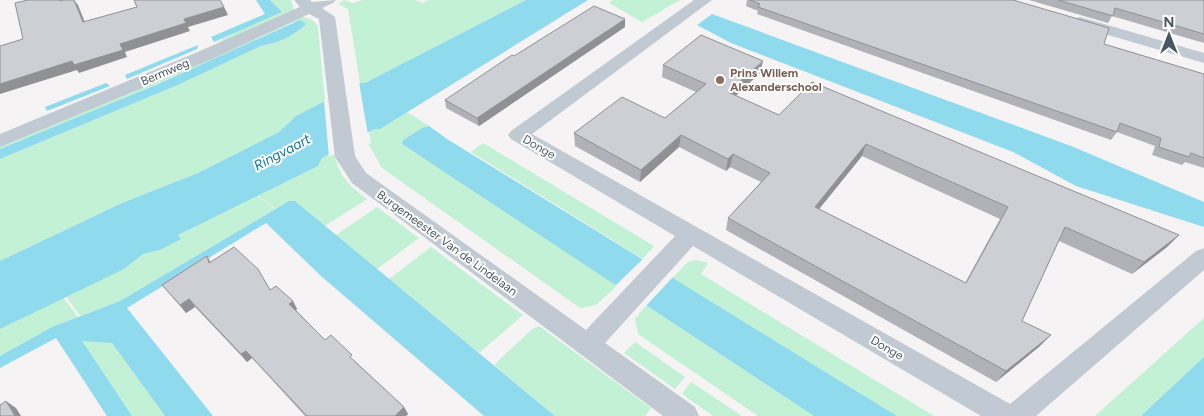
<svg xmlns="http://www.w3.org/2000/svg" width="1204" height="416" font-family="Figtree,sans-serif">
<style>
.green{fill:#c3f1d5}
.water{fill:#90daee}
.pier{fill:#f5f3f3}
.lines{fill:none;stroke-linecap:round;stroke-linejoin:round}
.street{fill:#c1cad2;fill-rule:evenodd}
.wall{fill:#b0b2b7;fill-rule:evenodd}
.shaded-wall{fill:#909195}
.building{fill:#cdcfd5;stroke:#909195;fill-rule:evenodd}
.education-dot{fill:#8d6e63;stroke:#fff;stroke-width:2}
.labels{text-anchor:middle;stroke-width:4;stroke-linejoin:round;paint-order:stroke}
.street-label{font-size:12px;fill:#4a5661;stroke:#fff}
.education-label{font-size:12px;font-weight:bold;fill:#785e54;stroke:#fff;text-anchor:start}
.water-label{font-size:14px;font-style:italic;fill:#0c7c9b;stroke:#fff}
</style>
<rect width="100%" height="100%" fill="#f5f3f3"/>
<g class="green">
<polygon points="270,0 291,0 294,10 226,40 214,42 221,40 279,10"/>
<polygon points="344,0 353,3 362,0 416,0 422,3 428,0 526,0 365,83 360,83 348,9 338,4"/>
<polygon points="613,0 680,0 642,22 609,3"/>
<path d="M298,17C307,17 314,19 318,27L325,102L296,116L279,132L198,173L122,203L0,261V159L180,84L261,46L270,45L296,21C199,67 100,109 0,149V144Z"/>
<polygon points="407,112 429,126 422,128 403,140 402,144 618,285 596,305 580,308 382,168 369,145 371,143 369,131 374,129 380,129"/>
<polygon points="483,143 654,246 643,259 471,152"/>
<path d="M334,151C338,175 348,185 367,199L325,226L295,201H289L276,209L257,195L318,166L322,158Z"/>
<polygon points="256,195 275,209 120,301 80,316 66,296 124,269 143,254 160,250 180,239 178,235"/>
<polygon points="377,207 419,238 377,269 336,235"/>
<polygon points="431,247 523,315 479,353 389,279"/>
<polygon points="695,260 708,263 701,274 934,416 897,416 672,278 688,262"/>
<polygon points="63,297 78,317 52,327 0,356 0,329"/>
<polygon points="646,305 814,416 758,416 638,334 635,319"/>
<polygon points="1204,318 1204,357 1141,416 1095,416"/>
<polygon points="539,326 651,408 645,416 555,416 494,365 531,330"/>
<polygon points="81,340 112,343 165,416 132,416"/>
<polygon points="635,342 685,377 675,389 624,353"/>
<polygon points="691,382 742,416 713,416 682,394"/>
</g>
<g class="water">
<polygon points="256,0 270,0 282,12 214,42 211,37 265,14"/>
<polygon points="526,0 588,0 380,129 374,129 322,158 318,166 178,235 181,239 160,250 143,254 124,269 0,329 0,261 122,203 198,173 279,132 296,116 360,83 365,83"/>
<polygon points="712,14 1071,146 1197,199 1204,202 1204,227 1076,186 1013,152 731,43 697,25"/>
<path d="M300,20L306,24C295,35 276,44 261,46L180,84L0,159V149L158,84Z"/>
<polygon points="198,45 197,49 127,79 125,75"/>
<polygon points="106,83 110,86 47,111 45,107"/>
<polygon points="429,126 447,139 897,416 814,416 402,144 403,140 422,128"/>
<polygon points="289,201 295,201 555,416 484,416 321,276 266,223 127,308 213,416 165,416 112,343 82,341 132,416 107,416 56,338 0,368 0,356 52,327 120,301"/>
<polygon points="1204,357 1204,416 1141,416"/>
</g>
<g class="pier">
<polygon points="359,82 368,135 329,157 324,101"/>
<polygon points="645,257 674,276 644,308 615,286"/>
</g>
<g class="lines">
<g class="street">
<polygon points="294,0 310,0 312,2 336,0 333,3 322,8 335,17 355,156 366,173 586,330 675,236 511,139 508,135 511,131 694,0 712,0 532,134 1010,404 1196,251 1204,248 1204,270 1036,416 981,416 693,246 605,343 695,407 699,416 663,416 352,183 335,157 319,19 309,14 212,59 0,147 0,134 200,51 300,7"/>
<polygon points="1080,17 1204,53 1204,63 1074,25 1072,22 1074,19"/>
</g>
</g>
<g class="wall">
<polygon points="747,0 1013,0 1104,44 1204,74 1204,168 1185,162 1182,165 1152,155 1155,146 1117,132 1111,140 757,14 758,11 746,6"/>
<polygon points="1029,0 1204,0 1204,43 1112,16 1108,23"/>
<polygon points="625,27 479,126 446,108 445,100 514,56"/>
<path d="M663,65L760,73L736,96L779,115L1179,235L1167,247L1132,274L1059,241L1022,321L1040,346L996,382L726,230L728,218L761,182L730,167L726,171L679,147L640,182L575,146L574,133L665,118L696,92L662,77ZM862,156L1000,219L965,283L819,209Z"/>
<polygon points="207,256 211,262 293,301 297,309 296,310 325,340 356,362 404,407 408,414 406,416 305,416 252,358 247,362 195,307 186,313 162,285"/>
</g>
<g class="shaded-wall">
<polygon points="74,0 78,5 88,30 83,22"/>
<polygon points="224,7 228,15 188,27 190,31 125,52 127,57 79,73 77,70 0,94 0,84 120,44 184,19"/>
<polygon points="625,19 625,27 479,126 477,118"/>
<polygon points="763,61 760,73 726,104 728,92"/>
<polygon points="681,135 679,147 640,182 641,170"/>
<polygon points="866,144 862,156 811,219 815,207"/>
<polygon points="733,154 730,167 726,171 728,159"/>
<polygon points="1179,235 1167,247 1132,274 1144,262"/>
<polygon points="189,299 195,307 186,313 180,305"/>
<polygon points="293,301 297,309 294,312 289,304"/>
<polygon points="1051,335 1040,346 996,382 1006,371"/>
<polygon points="246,351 252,358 247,362 241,354"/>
<polygon points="6,401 16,408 21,416 15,416"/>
<polygon points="404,407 408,414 406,416 395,416"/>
</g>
<g class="building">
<polygon points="28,0 60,0 60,1 64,0 74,0 83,22 137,7 134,0 220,0 224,7 184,19 186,23 120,44 123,50 74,65 72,61 0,84 0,46 23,39 15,3"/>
<polygon points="750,0 1013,0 1109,28 1104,44 1204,74 1204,158 1191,153 1189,157 1159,147 1161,138 1120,123 1117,132 758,7 760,4"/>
<polygon points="1058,0 1204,0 1204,34 1115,8 1113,16"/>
<polygon points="594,6 625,19 477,118 445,100 512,55 514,56"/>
<path d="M701,35L763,61L728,92L779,115L812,82L1179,235L1144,262L1065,227L1022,321L1051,335L1006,371L728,218L770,173L733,154L728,159L681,135L641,170L574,133L622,97L665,118L706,84L663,65ZM866,144L1008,207L966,283L815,207Z"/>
<polygon points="234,247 258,269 270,290 276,286 293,301 289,304 325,340 331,335 352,355 350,357 404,407 395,416 307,416 246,351 241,354 189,299 180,305 162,285 207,256 209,263"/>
<polygon points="6,401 15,416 0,416 0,405"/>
</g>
<circle class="education-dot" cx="720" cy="80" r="5"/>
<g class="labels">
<g class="street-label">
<text transform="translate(165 72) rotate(-23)" y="4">Bermweg</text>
<text transform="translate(539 147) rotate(30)" y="4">Donge</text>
<text transform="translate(447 243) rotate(36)" y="4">Burgemeester Van de Lindelaan</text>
<text transform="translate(887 348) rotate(30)" y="4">Donge</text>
</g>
<g class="education-label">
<text x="730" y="77">Prins Willem<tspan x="730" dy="14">Alexanderschool</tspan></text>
</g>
<g class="water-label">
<text transform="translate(282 152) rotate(-28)" y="5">Ringvaart</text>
</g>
</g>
<g transform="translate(1169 35)" stroke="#ffffff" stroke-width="4" paint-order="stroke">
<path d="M0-4L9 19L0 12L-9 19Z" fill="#4a5661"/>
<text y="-8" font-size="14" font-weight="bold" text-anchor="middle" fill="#4a5661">N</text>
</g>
</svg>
